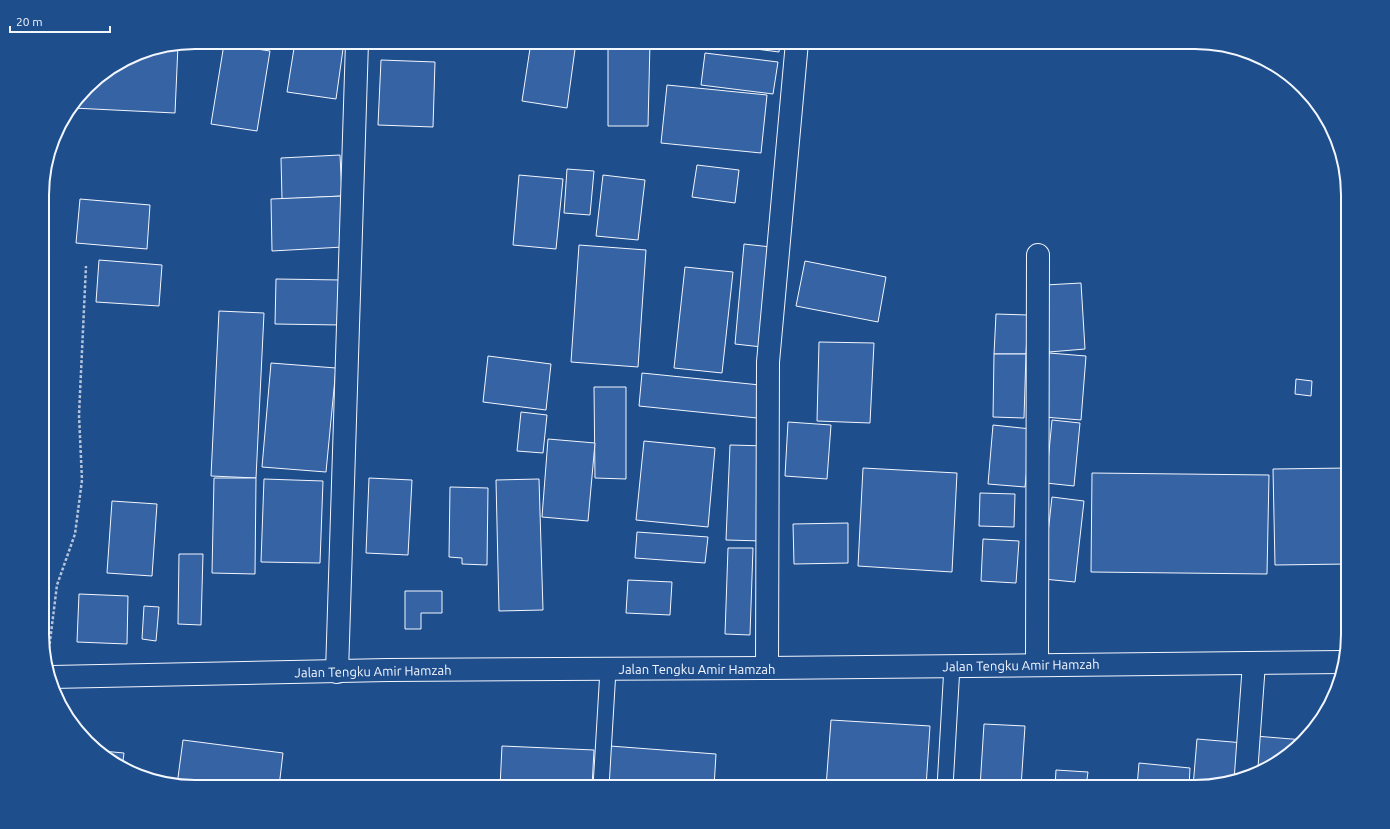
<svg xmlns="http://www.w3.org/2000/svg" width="1390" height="829" font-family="Ubuntu,sans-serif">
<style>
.building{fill:#3563a3;stroke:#f2f6ff}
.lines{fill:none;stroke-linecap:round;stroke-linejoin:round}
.lane-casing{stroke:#f2f6ff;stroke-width:17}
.street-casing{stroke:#f2f6ff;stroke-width:24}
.highway-casing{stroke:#f2f6ff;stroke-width:24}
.path{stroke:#b3c4dc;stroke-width:2.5;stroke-dasharray:3 2;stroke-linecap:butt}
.lane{stroke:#1f4e8c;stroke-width:15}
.street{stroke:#1f4e8c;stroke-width:22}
.highway{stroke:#1f4e8c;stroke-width:22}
.labels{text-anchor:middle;stroke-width:3;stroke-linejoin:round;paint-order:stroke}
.street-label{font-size:13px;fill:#f2f6ff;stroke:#1f4e8c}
.rim{fill:none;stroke:#f2f6ff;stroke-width:2}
</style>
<rect width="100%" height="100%" fill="#1f4e8c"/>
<g class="building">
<polygon points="295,42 344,42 336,99 287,92"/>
<polygon points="531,42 576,42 567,108 522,101"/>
<polygon points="608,42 650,42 648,126 608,126"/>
<polygon points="709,42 780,42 779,52 709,43"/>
<polygon points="224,44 270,51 257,131 211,124"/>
<polygon points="178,45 175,113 73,108 94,80 137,54"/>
<polygon points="705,53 778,62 773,94 701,85"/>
<polygon points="381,60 435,62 433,127 378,125"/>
<polygon points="667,85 767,95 761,153 661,143"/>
<polygon points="340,155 342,196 282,199 281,158"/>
<polygon points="697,165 739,170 735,203 692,197"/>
<polygon points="567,169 594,171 590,215 564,213"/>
<polygon points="519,175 563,179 556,249 513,245"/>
<polygon points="603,175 645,180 638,240 596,236"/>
<polygon points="342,196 343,247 272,251 271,199"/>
<polygon points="80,199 150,205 147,249 76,243"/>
<polygon points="744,244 771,247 762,347 735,344"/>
<polygon points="579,245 646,250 638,367 571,362"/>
<polygon points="99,260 162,265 159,306 96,302"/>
<polygon points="805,261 886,277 878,322 796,306"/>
<polygon points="685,267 733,272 722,373 674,368"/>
<polygon points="276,279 342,280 341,325 275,324"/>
<polygon points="1081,283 1085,349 1049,352 1045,285"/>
<polygon points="219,311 264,313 256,478 211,476"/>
<polygon points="996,314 1028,315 1026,354 994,354"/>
<polygon points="819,342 874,343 870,423 817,421"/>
<polygon points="1049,353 1086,356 1081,420 1044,417"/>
<polygon points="994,354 1026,354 1024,418 993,417"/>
<polygon points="488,356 551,364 546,410 483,402"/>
<polygon points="271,363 336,368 326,472 262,467"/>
<polygon points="642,373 760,385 757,418 639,406"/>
<polygon points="1296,379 1312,381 1311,396 1295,394"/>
<polygon points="594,387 626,387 626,479 595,478"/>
<polygon points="521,412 547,415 543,453 517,451"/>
<polygon points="1052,420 1080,423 1074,486 1046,483"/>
<polygon points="788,422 831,425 827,479 785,476"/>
<polygon points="993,425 1031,429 1025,487 988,484"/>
<polygon points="548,439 595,443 588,521 542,517"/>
<polygon points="644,441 715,448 708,527 636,520"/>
<polygon points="730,445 767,446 763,541 726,540"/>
<polygon points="863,468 957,473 952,572 858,566"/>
<polygon points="1348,468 1348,564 1275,565 1273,469"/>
<polygon points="1092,473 1269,475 1267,574 1091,572"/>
<polygon points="214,478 256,478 255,574 212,573"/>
<polygon points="369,478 412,480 408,555 366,553"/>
<polygon points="264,479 323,481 320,563 261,562"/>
<polygon points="539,479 543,610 499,611 496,480"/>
<polygon points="450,487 488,488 487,565 462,564 462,558 449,557"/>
<polygon points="980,493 1015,494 1014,527 979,526"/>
<polygon points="1052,497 1084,501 1075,582 1043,579"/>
<polygon points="112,501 157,504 152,576 107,573"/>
<polygon points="848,523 848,563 794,564 793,524"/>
<polygon points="637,532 708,537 705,563 635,558"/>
<polygon points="983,539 1019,541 1016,583 981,581"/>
<polygon points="728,548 753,548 750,635 725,634"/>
<polygon points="179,554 203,554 201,625 178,624"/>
<polygon points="43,579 47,579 43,611"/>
<polygon points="628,580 672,582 670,615 626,613"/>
<polygon points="405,591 442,591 442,613 421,613 421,629 405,629"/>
<polygon points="79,594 128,596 127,644 77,642"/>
<polygon points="144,606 159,607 156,641 142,639"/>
<polygon points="831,720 930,726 926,787 826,787"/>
<polygon points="984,724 1025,726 1021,787 980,787"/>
<polygon points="1255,736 1304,740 1272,766 1252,772"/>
<polygon points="1197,739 1244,743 1241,776 1205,787 1193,787"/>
<polygon points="183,740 283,753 279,787 195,787 177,785"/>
<polygon points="502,746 594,750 592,787 500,787"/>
<polygon points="610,746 716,754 714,787 606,787"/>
<polygon points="102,751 124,753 122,768 118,766"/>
<polygon points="1139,763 1190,768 1189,787 1137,787"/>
<polygon points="1056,770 1088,772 1086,787 1055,787"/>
</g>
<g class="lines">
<defs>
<g id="lane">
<polyline points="601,787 608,670"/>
<polyline points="945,787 952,666"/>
</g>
<g id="street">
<polyline points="1037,665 1038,255"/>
<polyline points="767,668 768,362 797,42"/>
<polyline points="337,672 357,42"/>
<polyline points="1246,774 1254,663"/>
</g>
<polyline id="highway" points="52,677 388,670 767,668 1342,662"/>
</defs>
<use href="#lane" class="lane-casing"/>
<use href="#street" class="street-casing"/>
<use href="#highway" class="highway-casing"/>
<polyline class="path" points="49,649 57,585 75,534 82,480 79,415 86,266"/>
<use href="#lane" class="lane"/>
<use href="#street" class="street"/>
<use href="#highway" class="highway"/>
</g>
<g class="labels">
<g class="street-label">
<text transform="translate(1021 665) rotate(-1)" y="5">Jalan Tengku Amir Hamzah</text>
<text x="697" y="674">Jalan Tengku Amir Hamzah</text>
<text transform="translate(373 671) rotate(-1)" y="5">Jalan Tengku Amir Hamzah</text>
</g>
</g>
<path d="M0 0H1390V829H0ZM195 49H1195A146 146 0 0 1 1341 195V634A146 146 0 0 1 1195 780H195A146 146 0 0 1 49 634V195A146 146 0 0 1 195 49Z" fill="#1f4e8c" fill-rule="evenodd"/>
<path class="rim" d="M195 49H1195A146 146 0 0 1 1341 195V634A146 146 0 0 1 1195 780H195A146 146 0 0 1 49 634V195A146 146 0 0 1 195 49Z"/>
<path d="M10 26v6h100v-6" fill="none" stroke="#f2f6ff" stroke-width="2"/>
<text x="16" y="26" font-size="12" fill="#f2f6ff" stroke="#1f4e8c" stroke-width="3" paint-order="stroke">20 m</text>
</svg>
